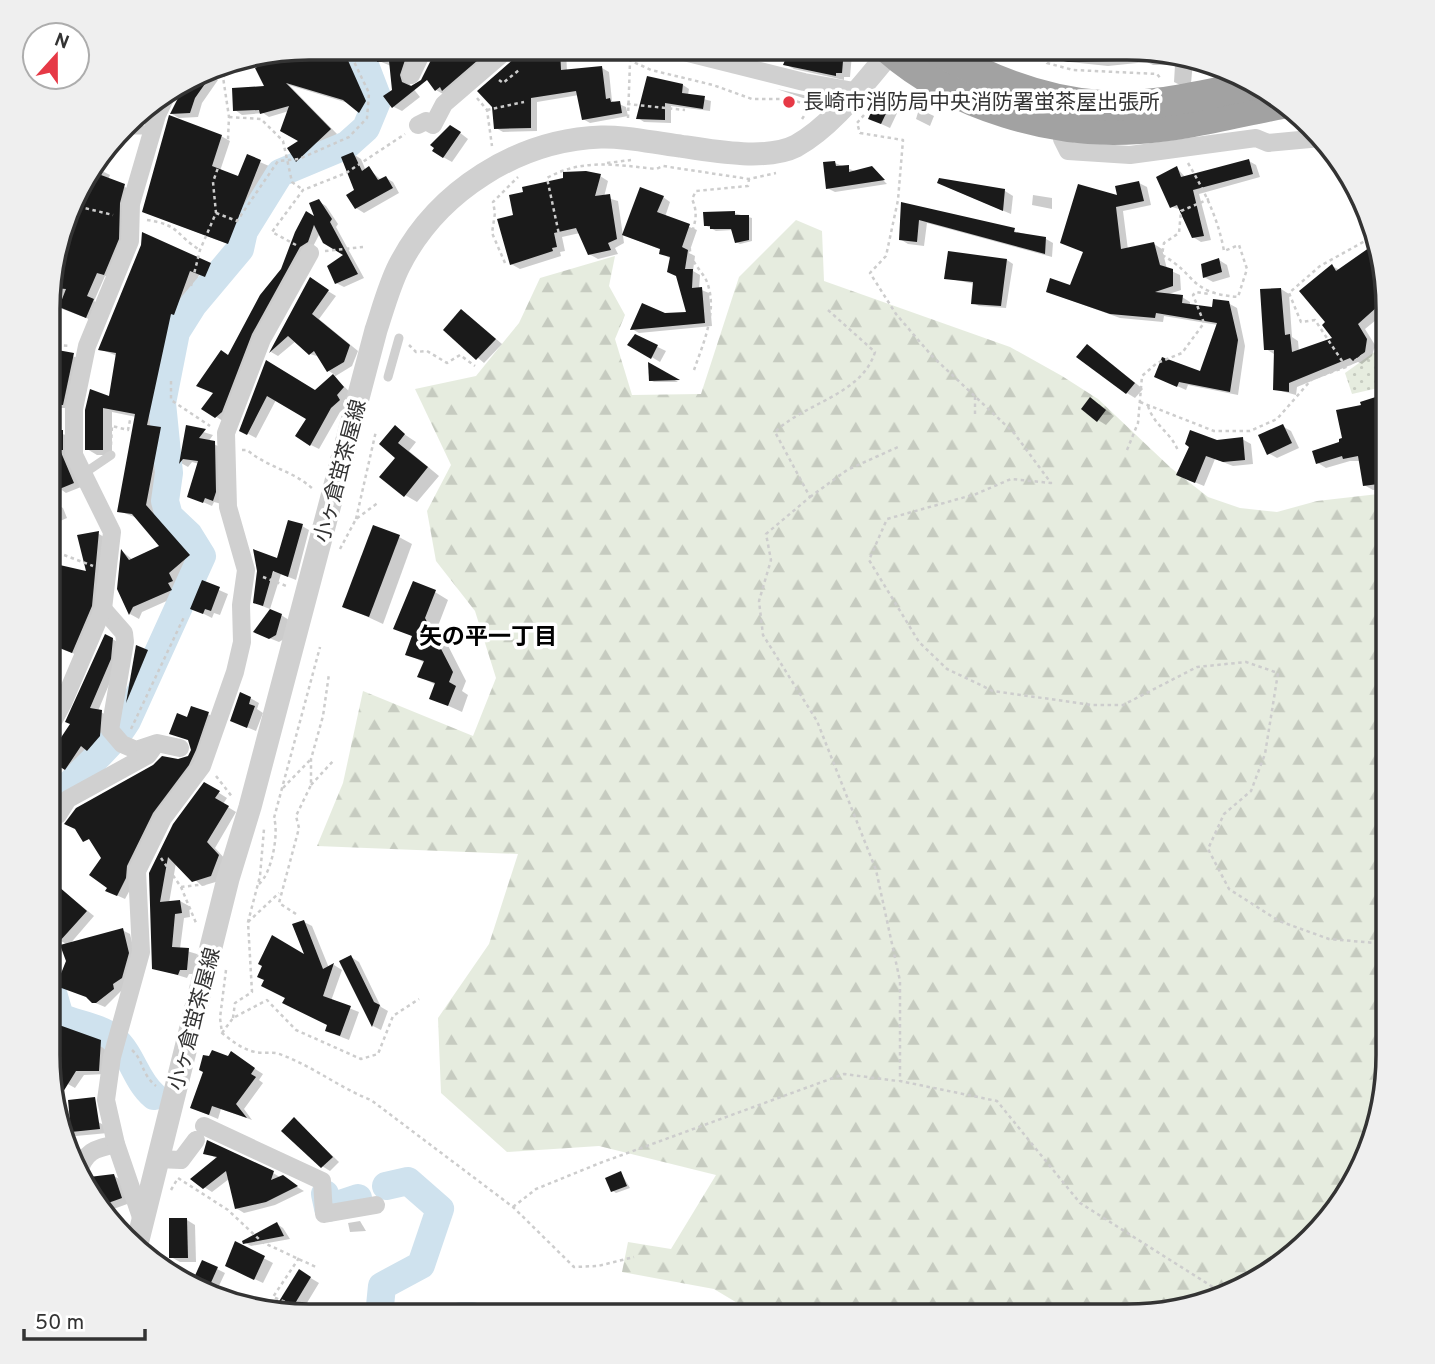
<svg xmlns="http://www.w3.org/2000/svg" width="1435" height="1364" font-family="Overpass,'Noto Sans JP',sans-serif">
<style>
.grass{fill:url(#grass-dots)}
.forest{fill:url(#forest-firs)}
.shadow{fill:#0003}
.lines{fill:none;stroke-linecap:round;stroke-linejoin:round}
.river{stroke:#cfe2ee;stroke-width:28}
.building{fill:#1a1a1a}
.path{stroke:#cdcdcd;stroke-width:2.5;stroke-dasharray:3.5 3.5;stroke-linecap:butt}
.service{stroke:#d0d0d0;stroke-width:9}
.minor{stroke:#d0d0d0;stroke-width:18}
.tertiary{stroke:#d0d0d0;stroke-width:23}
.trunk{stroke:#a2a2a2;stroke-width:30}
.poi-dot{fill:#e63946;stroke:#fff;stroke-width:2.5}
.labels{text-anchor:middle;stroke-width:7;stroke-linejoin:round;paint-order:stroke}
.poi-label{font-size:21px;fill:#333;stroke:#fff;text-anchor:start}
.street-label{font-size:21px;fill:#333;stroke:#fff}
.neighbourhood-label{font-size:23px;font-weight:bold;fill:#000;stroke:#fff}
.rim{fill:none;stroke:#333;stroke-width:3.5}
</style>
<defs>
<pattern id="grass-dots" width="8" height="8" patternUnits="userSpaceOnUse" patternTransform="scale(1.75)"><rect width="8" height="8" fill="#e6ecdf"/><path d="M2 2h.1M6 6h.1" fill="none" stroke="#c6cbc0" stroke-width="1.8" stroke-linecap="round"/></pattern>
<pattern id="forest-firs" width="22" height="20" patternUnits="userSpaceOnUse" patternTransform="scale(1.75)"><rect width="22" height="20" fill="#e6ecdf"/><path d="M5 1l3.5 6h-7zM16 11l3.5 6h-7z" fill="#c6cbc0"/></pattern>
</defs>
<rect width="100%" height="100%" fill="#fff"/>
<polygon class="grass" points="1387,343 1387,386 1352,394 1345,373"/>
<polygon class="forest" points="796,220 822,231 824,281 1010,347 1062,376 1098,399 1171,468 1208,497 1240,508 1277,512 1317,501 1387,493 1387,1072 1361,1171 1286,1263 1226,1297 1143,1316 759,1316 714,1289 622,1272 628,1242 671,1249 716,1175 599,1146 507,1152 441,1093 438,1018 489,944 518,854 317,846 343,783 363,691 473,736 496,678 475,611 436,561 427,511 451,465 415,389 476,376 519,323 540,278 615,256 609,286 625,315 615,339 632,395 701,394 739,277"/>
<g class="shadow">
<polygon points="309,47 346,47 373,106 367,116 348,103 289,85 337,134 305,165 298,161 289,149 302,141 289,111 269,117 263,113 242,115 235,110 267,88 272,62"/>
<polygon points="386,47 412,48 412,52 416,54 408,82 420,97 402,111 394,107 391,66 379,61"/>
<polygon points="447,48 503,48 443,94 436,90 429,69 435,56"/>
<polygon points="522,48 560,48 566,51 567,71 602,68 609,72 612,101 626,107 628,116 590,123 583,119 579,95 537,102 537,131 503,132 496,128"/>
<polygon points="826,49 843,49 852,54 850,77 844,77 844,80 794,69 785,64 800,60 824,62"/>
<polygon points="1053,49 1160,49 1193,60 1191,84 1182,86 1174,82 1175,65 1153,65 1147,62 1108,66 1060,61 1053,57"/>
<polygon points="206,72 218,80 202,103 198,117 179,118 172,114 191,80"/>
<polygon points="683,85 689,89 688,95 711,101 710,111 671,106 671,123 644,122 638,118"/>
<polygon points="777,89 817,98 824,102 823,105"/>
<polygon points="879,100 899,109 890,128 879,123"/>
<polygon points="919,109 934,116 930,126 916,119"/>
<polygon points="459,132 468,139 452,162 443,157"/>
<polygon points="221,136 230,141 220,171 239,178 248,157 269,166 236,247 144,212"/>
<polygon points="353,154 361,159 366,171 369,169 381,180 386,178 393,182 399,193 364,213 356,208"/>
<polygon points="1249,161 1256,165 1260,177 1199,194 1211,240 1201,242 1193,237 1182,210 1172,207 1177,168 1186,178"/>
<polygon points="835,163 857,172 873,170 887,184 835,192 827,188"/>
<polygon points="92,166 110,175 108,180 132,190 126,243 112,278 105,276 94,301 101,305 94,321 52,305 53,256 83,177"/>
<polygon points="600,176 608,181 604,197 618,201 624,243 615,248 618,254 598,259 589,254 580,233 562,237 565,251 560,252 561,256 520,269 511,264 515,216"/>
<polygon points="940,180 1005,191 1013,196 1011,214 947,187"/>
<polygon points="1139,183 1147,187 1151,205 1123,211 1128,250 1154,244 1162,249 1167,269 1180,275 1181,290 1166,295 1182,297 1190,302 1190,306 1214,309 1228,303 1237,308 1245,346 1238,395 1188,385 1186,390 1164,380 1201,373 1218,325 1164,316 1163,322 1120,318 1056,295 1071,287 1119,198"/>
<polygon points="1033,195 1052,198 1052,209 1032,205"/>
<polygon points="663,197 670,202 665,217 697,230 689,253 695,256 693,271 700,275 699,289 709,293 712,326 639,333 632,329 665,315 688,313 671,259 661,253 662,250 631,238"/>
<polygon points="318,201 326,206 338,224 336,227 364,278 344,287 336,283 347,255 320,233 223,421 203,409 215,394 229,357 262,296 318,220"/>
<polygon points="902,204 1046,239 1053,243 1052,257 927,223 924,246 908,244 900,239"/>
<polygon points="734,213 752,218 752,241 740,244 736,242 733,230 716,231 705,225"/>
<polygon points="1376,242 1387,292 1387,311 1365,329 1375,345 1372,356 1362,364 1358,362 1297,387 1296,395 1274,389 1274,354 1266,349 1281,289 1289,294 1292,337 1298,341 1299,352 1335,338 1332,266 1340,270 1356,261"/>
<polygon points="142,246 219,270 215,281 199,275 184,319 180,318 157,428 169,434 155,512 198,561 177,578 181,586 177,588 180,595 142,612 139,619 130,614 119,589 123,552 133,560 162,546 137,518 119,511 136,417 112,412 112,455 97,455 87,449 87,410 110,399 117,356 100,349"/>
<polygon points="1007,260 1013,264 1006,308 979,306 973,303 975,284 946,278"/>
<polygon points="1219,260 1227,265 1230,277 1213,282 1204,277"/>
<polygon points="310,280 336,296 319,319 358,351 352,366 334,377 351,393 344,401 348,405 340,412 319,449 311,445 308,419 276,400 256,438 241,430 267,362 315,392 335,375 329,371 320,357 310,354 296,341 278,356 271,352"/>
<polygon points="468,315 502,344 484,363 445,330"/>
<polygon points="52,329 60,352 81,359 71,408 54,408 54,432 70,436 81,487 66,493 59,488 51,470"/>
<polygon points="635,336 666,351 660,362 630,344"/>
<polygon points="1096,352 1143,389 1135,398 1127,393"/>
<polygon points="650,365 678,382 654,382 650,380"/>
<polygon points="1384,396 1387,398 1387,488 1373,490 1364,485 1360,461 1350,461 1326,468 1318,463 1341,444 1363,406"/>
<polygon points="1099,404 1114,416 1106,425 1098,420"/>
<polygon points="1282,426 1291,431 1299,448 1277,458 1268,453"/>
<polygon points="187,427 213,435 208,442 223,448 222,504 214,502 212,506 189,496 199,464 192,462 188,467 181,463"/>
<polygon points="395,428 416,442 409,451 439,476 417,502 405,495"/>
<polygon points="1242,439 1251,444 1253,464 1233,466 1215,459 1204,486 1187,479 1217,442"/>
<polygon points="54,503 63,508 67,518 51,525 51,504"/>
<polygon points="302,526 309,530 296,580 281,574 270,609 262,606 255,602"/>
<polygon points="99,534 109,540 102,612 83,657 53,646 50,661 51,565 88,574 80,537"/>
<polygon points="399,537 412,544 383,624 344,606"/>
<polygon points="203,583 228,594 220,615 214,613 212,618 192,608"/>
<polygon points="435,592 448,600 438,626 466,681 462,691 468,695 462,712 431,698 436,685 420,677 425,663 407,654 414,637 396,628"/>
<polygon points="281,615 289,620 284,639 279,642 264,636"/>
<polygon points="111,638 119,643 118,663 98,711 109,716 107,741 95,754 89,750 73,773 49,758 72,724"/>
<polygon points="137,648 156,656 135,706 128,702"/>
<polygon points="250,698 259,703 257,709 263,713 256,731 232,721"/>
<polygon points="208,714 215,718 196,769 125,899 114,894 107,890 178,761 189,758 193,750 190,741 172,733 188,719"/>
<polygon points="205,784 227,798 223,804 236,812 215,848 227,861 219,881 202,886 176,863 169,903 180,901 189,906 190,917 184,918 180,949 197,954 196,974 189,974 187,978 154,968 150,874"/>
<polygon points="49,790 55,793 49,804"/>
<polygon points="59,888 94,916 69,945 122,930 130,934 136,959 130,982 105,1007 93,1002 68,961 68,945 61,941 58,935 49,931 49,904"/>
<polygon points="304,922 312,926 329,968 334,965 342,970 331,1001 359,1012 349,1040 336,1035 329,1025 308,958"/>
<polygon points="351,957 359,962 381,1007 388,1011 381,1030 373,1026 341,962"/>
<polygon points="101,1042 108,1046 106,1074 84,1075 75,1088 48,1073 48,1047 57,1051"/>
<polygon points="228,1059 240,1059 263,1074 259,1080 263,1083 244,1109 252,1120 221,1109 218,1119 192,1108 205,1072"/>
<polygon points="125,1062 136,1065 141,1068 132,1070"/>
<polygon points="55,1105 98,1122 106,1126 108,1133 65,1137 66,1153"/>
<polygon points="294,1119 339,1162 330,1171 322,1166"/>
<polygon points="206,1153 273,1173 304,1191 275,1205 244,1213 236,1208 229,1179 212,1192 204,1187 218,1159"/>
<polygon points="621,1173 630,1188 616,1193 613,1191"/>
<polygon points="114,1176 123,1181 130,1203 108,1211 110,1222 101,1215 85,1186"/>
<polygon points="187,1220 195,1225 196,1262 180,1262 171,1257"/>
<polygon points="360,1221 366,1231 350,1232 348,1223"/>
<polygon points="277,1224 283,1228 290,1239 251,1246 244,1242"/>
<polygon points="236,1244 273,1263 263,1283 236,1270"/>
<polygon points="203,1262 225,1273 217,1290 213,1288 211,1294 192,1289"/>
<polygon points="299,1271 319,1283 299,1316 252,1306 256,1297 277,1308"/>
</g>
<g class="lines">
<g class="river">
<path d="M49,813C68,777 105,757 127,721L202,556L189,535L169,516L165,501L169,473L162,403L176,332L193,305L240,249L244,231L280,173L347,145L366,128L378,99L358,47"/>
<path d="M48,976L60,1017C76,1024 100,1027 113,1038C133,1055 135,1080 154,1096"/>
<polyline points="325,1194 328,1208 358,1198"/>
<polyline points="379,1316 382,1286 421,1265 440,1209 408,1181 386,1186"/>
<polyline points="461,1316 472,1316"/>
</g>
</g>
<g class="building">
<polygon points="308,47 342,47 366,101 359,113 343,100 286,83 331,129 296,162 287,148 298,141 280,131 289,106 260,114 259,110 233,111 232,88 264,86 255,68 269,61 266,54"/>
<polygon points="409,48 400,75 402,82 411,86 421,80 432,58 434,60 445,52 448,56 460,48 492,48 442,91 440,87 435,91 427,80 392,108 383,96 392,90 389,61 377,62 377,50"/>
<polygon points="520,48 560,48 561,70 602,66 606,99 610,98 611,102 620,101 622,113 582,120 576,91 531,98 531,128 494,129 492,107 477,91 516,57"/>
<polygon points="824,49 844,49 842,73 836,73 836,76 783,65 788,53 799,58 802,51 823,59"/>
<polygon points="1037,49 1118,49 1117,61 1068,62 1037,55"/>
<polygon points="1143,49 1160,49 1190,61 1143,62"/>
<polygon points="219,64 195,98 190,113 170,114 185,84"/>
<polygon points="647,76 683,84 682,93 705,96 703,109 665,103 665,120 636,119"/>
<polygon points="878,97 891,103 881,124 868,119"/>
<polygon points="169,115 222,135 212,166 238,176 247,154 261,160 228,244 142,212"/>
<polygon points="450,125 461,132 443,158 432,151 434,148 430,145"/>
<polygon points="353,152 362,171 369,166 378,180 386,176 393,188 355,209 346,195 354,190 341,157"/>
<polygon points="1249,159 1253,174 1193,190 1204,236 1192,238 1177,205 1170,208 1156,177 1177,166 1181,177"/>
<polygon points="835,161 836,166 849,165 849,172 872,166 885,180 826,189 823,162"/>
<polygon points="93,165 103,169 101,175 125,184 120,203 119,239 104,275 97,273 87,296 94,299 86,318 59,307 66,289 54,288 56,258 52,258 82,178"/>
<polygon points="586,171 601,174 595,196 610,194 617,239 608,243 611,250 588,255 576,228 554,233 557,247 552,248 553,251 510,265 497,219 513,215 509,195 523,192 522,187 563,178 563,172"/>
<polygon points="939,178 1005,189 1003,211 937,183"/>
<polygon points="1139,181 1144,201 1116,207 1121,249 1154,242 1160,265 1173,269 1173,286 1155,292 1183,295 1182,303 1212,307 1213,299 1229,301 1238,340 1230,392 1179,382 1177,387 1154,377 1162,357 1200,371 1217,323 1156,313 1155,318 1110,314 1046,292 1050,278 1070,285 1083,252 1060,243 1078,184 1117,195 1115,186"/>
<polygon points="640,187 664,196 657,212 690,224 682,247 688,250 685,269 693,269 692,288 702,287 705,323 630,330 642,303 665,313 686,312 676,276 667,272 670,257 659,254 660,249 622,235"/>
<polygon points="319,199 332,219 330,222 358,274 335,284 327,266 343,255 323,243 314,225 308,242 300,247 252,334 222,412 215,418 201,409 213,393 196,386 221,350 228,355 260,295 281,269 295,232 306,211 314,216 309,203"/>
<polygon points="901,202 1015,228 1014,232 1046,237 1045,254 919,220 917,242 899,240"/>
<polygon points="735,211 735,215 749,215 749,240 735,243 731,229 710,229 710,226 704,226 703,212"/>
<polygon points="142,232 211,263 205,277 190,271 174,315 171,314 147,425 161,427 146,505 190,555 169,573 173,581 168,583 172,590 133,607 129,615 117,589 121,549 129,560 159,546 132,514 117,512 135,414 103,408 103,450 85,450 85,410 90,389 109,396 116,353 98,350 141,245"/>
<polygon points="1376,243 1387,298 1358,324 1367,339 1365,352 1353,361 1350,358 1289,383 1289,392 1273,390 1274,350 1264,350 1260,289 1281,288 1285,335 1290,334 1292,352 1332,338 1322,325 1325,322 1299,291 1332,264 1336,271"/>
<polygon points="948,251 1007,259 1001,306 971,304 973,282 944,279"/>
<polygon points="1219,258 1222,272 1203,278 1201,264"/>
<polygon points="310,277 329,290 312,314 350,345 344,362 327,372 314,351 309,355 288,336 269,353"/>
<polygon points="461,309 496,339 476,360 443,330"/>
<polygon points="635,334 658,345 651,359 627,345"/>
<polygon points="1087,344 1135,383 1126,394 1076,357"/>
<polygon points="52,349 74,353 63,405 51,404"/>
<polygon points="266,360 315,390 333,374 344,387 337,395 340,400 331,408 310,446 295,436 306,419 267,396 247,435 239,431"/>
<polygon points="648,362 680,380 649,381"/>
<polygon points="1385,394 1387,451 1381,452 1386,483 1363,486 1358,456 1343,459 1342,456 1316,464 1312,451 1339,442 1339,439 1342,438 1336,410 1361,405 1360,402"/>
<polygon points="1090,397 1106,410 1097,422 1081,409"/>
<polygon points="1283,424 1292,443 1267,455 1258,435"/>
<polygon points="186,425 206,429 199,438 215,441 216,492 213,501 205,498 203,503 187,497 198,461 183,459 179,464"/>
<polygon points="395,425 405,434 398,443 428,467 404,497 379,477 395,458 379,444"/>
<polygon points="51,430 63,430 63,450 60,450 74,483 57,490 51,475"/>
<polygon points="1190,430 1217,440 1243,437 1245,460 1223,462 1206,456 1195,483 1176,475 1189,447 1185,444"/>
<polygon points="288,520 303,524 288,577 273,571 263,606 253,603 257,571 253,549 277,558"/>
<polygon points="373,525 400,535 369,617 342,607"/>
<polygon points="99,531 92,606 72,653 50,644 51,563 86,571 77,535"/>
<polygon points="202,580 220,587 211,611 205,609 203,614 190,609"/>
<polygon points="413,581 436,590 425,618 453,672 449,682 456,686 448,706 429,699 435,683 417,677 424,661 405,655 412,636 393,629"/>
<polygon points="270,609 282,614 276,635 269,639 253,632"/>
<polygon points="105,634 113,638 111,659 90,708 102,710 100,736 87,751 81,746 65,770 49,760 50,754 70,724 65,722"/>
<polygon points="136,645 148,650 126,703"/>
<polygon points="240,692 251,697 249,704 255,706 247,728 230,721"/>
<polygon points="191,706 209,712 196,750 189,765 153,813 127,866 126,878 117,896 105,891 107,888 89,875 101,858 89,839 83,842 75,829 64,824 76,808 153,765 162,756 178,759 188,756 191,750 188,740 169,734 177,713 187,717"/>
<polygon points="204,782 220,791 215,798 229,806 207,842 219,855 211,876 192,882 168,857 160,902 180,900 182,913 175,914 172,947 189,948 187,970 180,970 178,975 152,969 149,873 173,824"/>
<polygon points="58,886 87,911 59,942 57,935 49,931 49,901"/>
<polygon points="304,920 323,969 334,963 323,996 351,1006 340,1036 325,1031 327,1025 282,1003 285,998 261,986 264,980 257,977 262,966 258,964 272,935 304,954 292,924"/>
<polygon points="123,928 129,953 122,978 113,984 114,989 96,1003 92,1003 86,997 56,986 66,961 60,945"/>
<polygon points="351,955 374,1002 380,1005 372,1027 339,961"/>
<polygon points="48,1021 101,1040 99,1071 76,1071 55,1105 48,1072"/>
<polygon points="212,1050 228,1056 231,1051 255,1068 251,1074 256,1077 236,1104 247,1118 212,1106 209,1115 190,1108 203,1072 199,1070 203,1055 209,1056"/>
<polygon points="95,1097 100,1129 71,1132 68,1100"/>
<polygon points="294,1117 333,1157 321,1168 281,1131"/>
<polygon points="207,1140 274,1171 271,1180 283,1175 298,1186 266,1202 235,1209 226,1171 203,1189 190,1179 217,1157 203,1154"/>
<polygon points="621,1171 627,1186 611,1192 605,1178"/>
<polygon points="114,1174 122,1198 97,1207 83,1184 89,1177"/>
<polygon points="169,1218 187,1218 188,1258 169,1258"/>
<polygon points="277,1222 284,1236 243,1244 242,1241"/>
<polygon points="235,1241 265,1256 254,1280 225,1266"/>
<polygon points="202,1260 218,1267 209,1287 193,1280"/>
<polygon points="299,1269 311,1277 288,1315 273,1311"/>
</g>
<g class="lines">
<g class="path">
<polyline points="603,48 651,70 713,85 752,99 786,99 811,105"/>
<polyline points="1044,49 1047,63 1073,70 1157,74 1161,79"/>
<polyline points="499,80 503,83 519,70"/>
<polyline points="477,98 487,110 492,146"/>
<polyline points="627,104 685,110"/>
<polyline points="487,110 524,102"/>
<polyline points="864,115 857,123 860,133 903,140 898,200 886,256 870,273 896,314 932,356 1014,433 1051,483 1011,479 976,494 887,519 869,560 919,642 947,669 993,691 1092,705 1123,705 1197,667 1246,662 1278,673 1265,754 1251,791 1224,814 1208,849 1229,889 1279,921 1329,939 1387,944"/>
<polyline points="229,117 261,119 283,141 292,182 303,190"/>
<polyline points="628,118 630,62"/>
<polyline points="802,119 811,105"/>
<polyline points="607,163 631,160"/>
<path d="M1188,163C1205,192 1218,218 1224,251L1239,245L1247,269L1238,297C1188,293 1197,274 1162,255L1164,243L1179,233L1181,211L1209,199"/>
<polyline points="72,205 113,215"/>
<polyline points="216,213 237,221 278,161 299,159 349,137 367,118 369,93 347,47"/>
<path d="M147,220C181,225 175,235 200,250"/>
<path d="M560,239L547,178C583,158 616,165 656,169L663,166L749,179L776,173"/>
<polyline points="296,245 272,232 303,190 346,173 405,134"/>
<polyline points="325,251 363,247"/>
<polyline points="505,263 492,233 495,213 493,202 518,177"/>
<polyline points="191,286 200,250 216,213 213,182 228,139 229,117 223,77 238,59"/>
<path d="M828,310L875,352C862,395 804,403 775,432L810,497L766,534L771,560L759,601L763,635L817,721L876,870L900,981V1081L997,1101L1080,1203L1227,1296"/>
<polyline points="52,327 54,345 70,346"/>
<polyline points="409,345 416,352 427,351 447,363 460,355 475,366"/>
<polyline points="1346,367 1315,320 1301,322 1289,293 1320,266 1374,236"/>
<path d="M694,370C703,344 717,313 708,285C705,273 692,265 690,251C688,231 702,221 692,199L696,191L748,186L749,179"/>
<polyline points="171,381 171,400 210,426"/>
<polyline points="1140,402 1214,431 1250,431 1277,419 1312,379 1346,367 1387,338"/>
<path d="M1148,406C1154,426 1172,433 1178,451"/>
<polyline points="975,414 975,397"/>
<polyline points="111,445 112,426 128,430 130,420"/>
<path d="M242,450H247C270,469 293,470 314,490"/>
<polyline points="1127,450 1138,423 1142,376 1157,363 1182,353 1204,323 1193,295 1196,292 1209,294"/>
<polyline points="810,497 847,470 898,447"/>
<polyline points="356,519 376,431"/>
<polyline points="340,549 356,519 379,502"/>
<polyline points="51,550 93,566"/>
<polyline points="263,577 289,587"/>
<polyline points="131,729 184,617"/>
<polyline points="216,776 233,798"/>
<polyline points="311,785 334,760"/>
<polyline points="283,788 310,760"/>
<polyline points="161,858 181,887 196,923"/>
<path d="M259,884C272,873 279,833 274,818L320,647"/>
<polyline points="181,887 206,884"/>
<polyline points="296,914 279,903 299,828 296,816 311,785 311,759 323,716 329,674"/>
<polyline points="248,922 279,893"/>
<path d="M226,970L220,1018L222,1033C232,1041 242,1049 255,1052C264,1054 274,1051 282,1055C314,1067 340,1088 371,1100L513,1207L574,1267L598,1266L634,1257"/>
<polyline points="233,1018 235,1003 252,992 248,922 260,876 264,829"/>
<polyline points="222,1033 233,1018 267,1000 296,1030 361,1059 378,1054 393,1016 419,999"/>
<path d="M132,1050C144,1061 141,1074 156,1086"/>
<polyline points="171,1190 178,1178 228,1210 262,1242 318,1268"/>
<polyline points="513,1207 536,1189 600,1163 844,1074 898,1081"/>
<polyline points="299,1258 273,1297 321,1316"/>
</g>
<g class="service">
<polyline points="122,130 152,130"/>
<polyline points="388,377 399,338"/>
<polyline points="83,474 111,455"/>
</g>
<g class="minor">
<polyline points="668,48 804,82 854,91"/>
<polyline points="411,75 424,48"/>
<polyline points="1065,118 1062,139 1068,151 1130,155 1256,138 1268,143 1321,138"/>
<polyline points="418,125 426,121 433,125 444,104 509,48"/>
<polyline points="103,609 124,633 125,642 110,730 122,744 136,750 157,743 180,748"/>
<polyline points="50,727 63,703 103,609 112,532 74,455 74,409 87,346 130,241 131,204 157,115 167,94"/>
<polyline points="58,815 68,799 148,755 153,748"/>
<polyline points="204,1126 322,1181 324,1214 376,1205"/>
<polyline points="157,1159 181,1160 196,1140"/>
<path d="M78,1174C85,1151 94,1149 116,1144"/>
<polyline points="142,1220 116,1144 106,1100 112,1057 141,952 137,871 163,818 202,766 235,672 242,642 241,605 246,570 228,507 226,433 262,339 310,253"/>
</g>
<path class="tertiary" d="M137,1244L228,879L250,807L376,330C383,309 389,286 399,266C437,191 518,140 601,137C627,136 654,143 680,146C712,151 767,161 796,146C834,125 865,81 893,49"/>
<g class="trunk">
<path d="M888,49C953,106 1054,136 1139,129C1186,126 1235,113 1282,104"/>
<path d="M935,49C985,78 1041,101 1100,105C1153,109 1207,93 1259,84"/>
</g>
</g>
<circle class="poi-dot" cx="789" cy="102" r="7"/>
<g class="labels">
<g class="poi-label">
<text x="803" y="109">長崎市消防局中央消防署蛍茶屋出張所</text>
</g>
<g class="street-label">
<text transform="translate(340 471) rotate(-75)" y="7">小ヶ倉蛍茶屋線</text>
<text transform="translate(194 1019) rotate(-75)" y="7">小ヶ倉蛍茶屋線</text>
</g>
<g class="neighbourhood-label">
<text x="488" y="644">矢の平一丁目</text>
</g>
</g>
<path d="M0 0H1435V1364H0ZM309 60H1127A249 249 0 0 1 1376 309V1055A249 249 0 0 1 1127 1304H309A249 249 0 0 1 60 1055V309A249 249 0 0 1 309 60Z" fill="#efefef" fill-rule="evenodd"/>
<path class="rim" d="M309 60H1127A249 249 0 0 1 1376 309V1055A249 249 0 0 1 1127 1304H309A249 249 0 0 1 60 1055V309A249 249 0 0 1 309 60Z"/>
<g transform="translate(56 56) rotate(21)"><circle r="33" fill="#ffffff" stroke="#adadad" stroke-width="2"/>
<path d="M0-5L12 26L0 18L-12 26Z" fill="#e63946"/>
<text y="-10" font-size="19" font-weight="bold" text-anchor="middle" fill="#333333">N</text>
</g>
<path d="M24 1329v10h121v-10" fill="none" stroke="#333333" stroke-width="3.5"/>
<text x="35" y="1329" font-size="21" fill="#333333" stroke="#ffffff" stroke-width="5" paint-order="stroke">50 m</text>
</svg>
